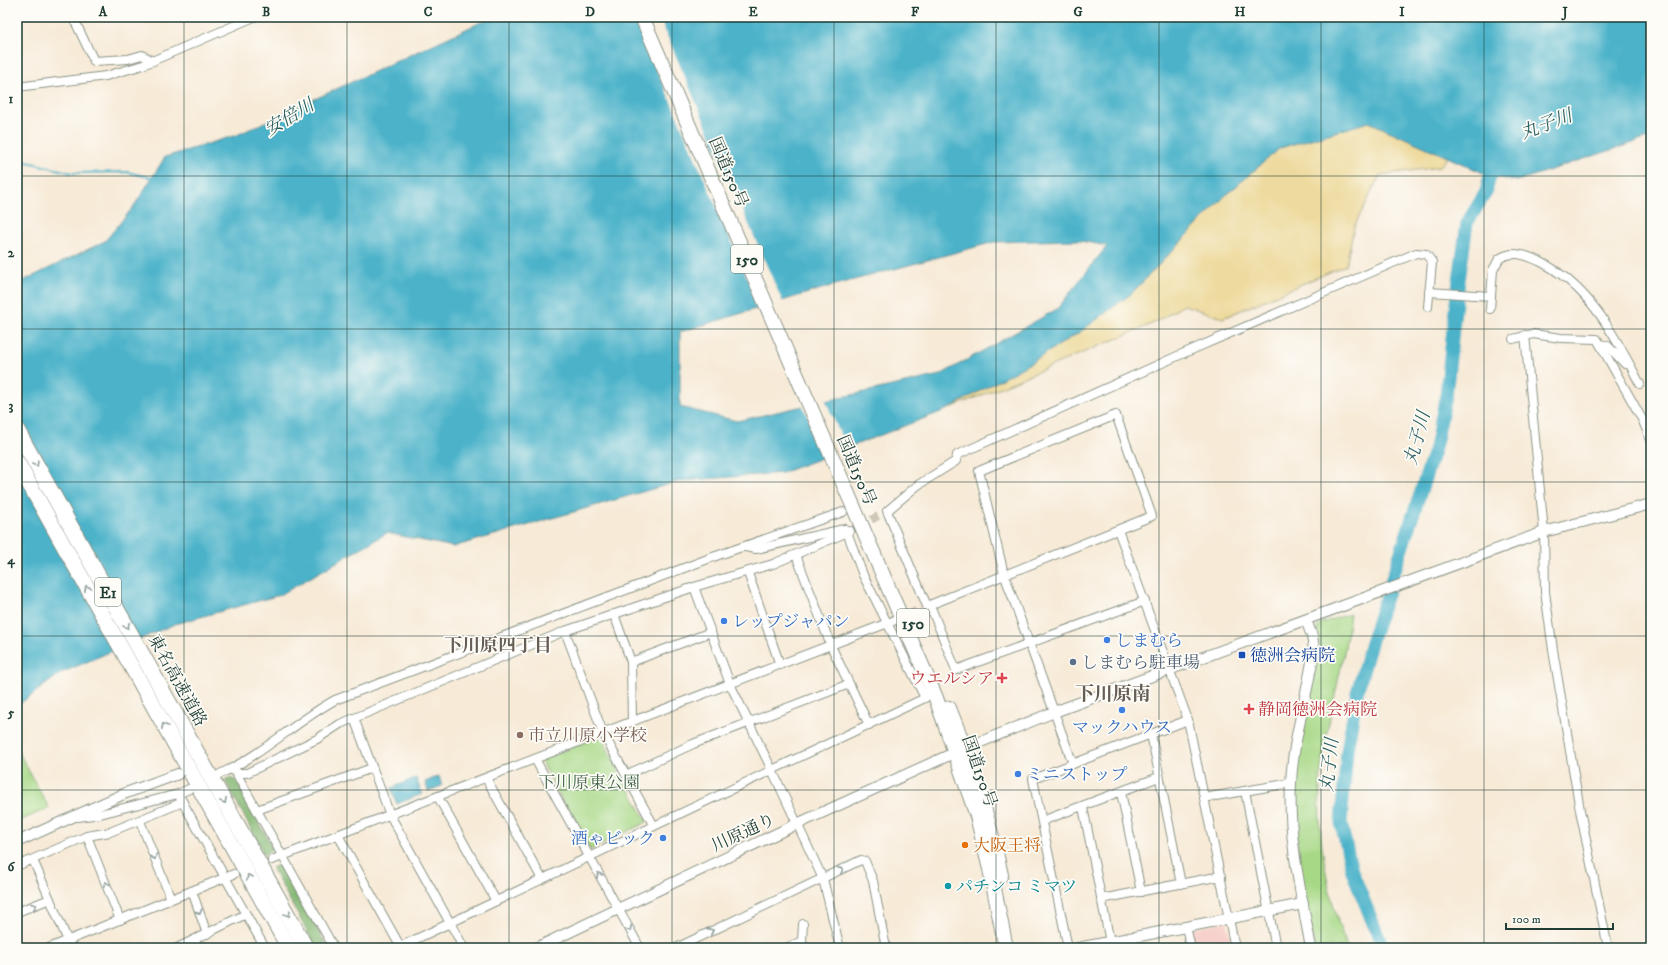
<svg xmlns="http://www.w3.org/2000/svg" width="1668" height="965" font-family="'IM FELL DW Pica','Noto Serif JP',serif">
<style>
.built{fill:#f7d0ca}
.green{fill:#a7d886;stroke:#638a5d}
.forest{fill:#85b873;stroke:#527a54}
.sand{fill:#eeda9e;stroke:#868c69}
.water{fill:#4bb2c9;stroke:#35787e;fill-rule:evenodd}
.pier{fill:#f7ead7}
.lines{fill:none;stroke-linecap:round;stroke-linejoin:round}
.stream{stroke:#4bb2c9;stroke-width:2}
.river{stroke:#4bb2c9;stroke-width:13}
.minor-tunnel{stroke:#ccc7b6;stroke-width:8;stroke-dasharray:8 4;stroke-linecap:butt}
.minor-casing{stroke:#8b9486;stroke-width:10}
.tertiary-casing{stroke:#8b9486;stroke-width:12}
.trunk-casing{stroke:#8b9486;stroke-width:16}
.motorway-casing{stroke:#8b9486;stroke-width:17}
.minor{stroke:#fff;stroke-width:8}
.tertiary{stroke:#fff;stroke-width:10}
.trunk{stroke:#fff;stroke-width:14}
.motorway{stroke:#fff;stroke-width:15}
.oneway{stroke:#8f9e9a}
.grid{fill:none;stroke:#1f3d34;stroke-width:1;stroke-opacity:0.55}
.shop-dot{fill:#3f7fe0;stroke:#fdfcf7;stroke-width:1.5}
.transit-dot{fill:#1a4fb4;stroke:#fdfcf7;stroke-width:1.5}
.service-dot{fill:#5c6f8a;stroke:#fdfcf7;stroke-width:1.5}
.health-dot{fill:#e0444e;stroke:#fdfcf7;stroke-width:1.5}
.education-dot{fill:#8d6e63;stroke:#fdfcf7;stroke-width:1.5}
.food-dot{fill:#e8710a;stroke:#fdfcf7;stroke-width:1.5}
.culture-dot{fill:#0f9aa8;stroke:#fdfcf7;stroke-width:1.5}
.labels{text-anchor:middle;stroke-width:3.5;stroke-linejoin:round;paint-order:stroke}
.shield{fill:#fdfcf7;stroke:#62766e;stroke-width:1}
.shield-label{font-size:16px;font-weight:bold;fill:#1f3d34}
.street-label{font-size:17px;fill:#1f3d34;stroke:#fdfcf7}
.shop-label{font-size:17px;fill:#366cbe;stroke:#fdfcf7;text-anchor:start}
.transit-label{font-size:17px;fill:#164399;stroke:#fdfcf7;text-anchor:start}
.service-label{font-size:17px;fill:#4e5e75;stroke:#fdfcf7;text-anchor:start}
.health-label{font-size:17px;fill:#be3a42;stroke:#fdfcf7;text-anchor:end}
.education-label{font-size:17px;fill:#785e54;stroke:#fdfcf7;text-anchor:start}
.park-label{font-size:17px;fill:#416448;stroke:#fdfcf7}
.food-label{font-size:17px;fill:#c56008;stroke:#fdfcf7;text-anchor:start}
.culture-label{font-size:17px;fill:#0d838f;stroke:#fdfcf7;text-anchor:start}
.water-label{font-size:18px;font-style:italic;fill:#2c6061;stroke:#fdfcf7}
.neighbourhood-label{font-size:18px;font-weight:bold;fill:#655c54;stroke:#fdfcf7}
.quarter-label{font-size:19px;font-weight:bold;fill:#655c54;stroke:#fdfcf7}
.neatline{fill:none;stroke:#1f3d34;stroke-width:1.5}
.grid-label{font-size:13px;text-anchor:middle;font-weight:bold;fill:#1f3d34}
</style>
<rect width="100%" height="100%" fill="#fdfcf7"/>
<filter id="ink" filterUnits="userSpaceOnUse"><feTurbulence type="fractalNoise" baseFrequency=".025" numOctaves="2"/><feDisplacementMap in="SourceGraphic" scale="8" xChannelSelector="R" yChannelSelector="G"/><feConvolveMatrix kernelMatrix="1 2 1 2 8 2 1 2 1" color-interpolation-filters="sRGB"/></filter>
<filter id="wash" filterUnits="userSpaceOnUse"><feTurbulence type="fractalNoise" baseFrequency=".012" numOctaves="4" result="noise"/><feDisplacementMap in="SourceGraphic" scale="16" xChannelSelector="R" yChannelSelector="G"/><feGaussianBlur stdDeviation="0.9" result="paint"/><feColorMatrix in="noise" values="0 0 0 0 0 0 0 0 0 0 0 0 0 0 0 0 0 1.4 0 .05"/><feComposite in="paint" operator="in"/></filter>
<g filter="url(#wash)">
<rect width="100%" height="100%" fill="#f7ead7"/>
<polygon class="built" points="1227,921 1232,948 1194,948 1190,929"/>
<g class="green">
<path d="M1350,614C1345,659 1332,703 1324,748C1313,815 1323,884 1347,947L1315,948L1305,901L1294,815L1296,769L1305,717L1320,648L1317,628L1321,623Z"/>
<polygon points="598,737 602,739 647,822 590,850 540,760"/>
<polygon points="17,749 49,808 17,822"/>
</g>
<g class="forest">
<polygon points="228,778 236,780 271,845 271,850 265,856 225,780"/>
<polygon points="278,865 283,867 328,948 316,948 272,868"/>
</g>
<polygon class="sand" points="1369,122 1448,157 1439,167 1380,175 1354,227 1346,265 1223,318 1184,305 1154,323 946,410 1032,362 1080,332 1131,294 1225,196 1280,148"/>
<g class="water">
<path d="M492,17H1651V137L1517,181L1490,176L1369,122L1280,148L1225,196L1131,294L1080,332L1032,362L946,410L782,473L680,481L453,547L387,533L280,595L175,624L61,673L17,706V281H23L105,241L134,206L165,157L237,135ZM1076,240L1107,246L1057,309L940,375L737,421L680,407V332L828,287L994,242Z"/>
<polygon points="439,776 442,786 428,791 425,782"/>
<polygon points="416,778 422,794 397,804 391,788"/>
</g>
<g class="pier">
<polygon points="634,17 659,17 783,303 761,309"/>
<polygon points="825,399 847,450 826,458 802,404"/>
</g>
<g class="lines">
<polyline class="stream" points="17,164 28,162 72,173 127,172 153,178"/>
<polyline class="river" points="1383,948 1352,871 1341,823 1347,751 1357,693 1371,643 1435,448 1446,396 1455,310 1467,223 1486,192 1490,176 1503,164"/>
</g>
</g>
<g filter="url(#ink)">
<g class="lines">
<g class="minor-tunnel">
<polyline points="850,531 880,515"/>
<polyline points="898,619 921,609"/>
</g>
<defs>
<g id="minor">
<polyline points="73,17 94,61 128,59 142,55 153,61"/>
<polyline points="17,87 106,76 143,65 254,17"/>
<path d="M1429,292L1491,296L1493,270L1499,259C1512,250 1526,255 1539,261C1590,286 1615,336 1640,384"/>
<polyline points="1490,309 1491,296"/>
<polyline points="1525,335 1544,532 1545,592 1553,650 1580,810 1608,948"/>
<polyline points="1513,339 1533,334 1561,338 1597,339 1642,419 1651,440"/>
<polyline points="1600,344 1608,346 1625,364"/>
<polyline points="1118,530 1188,720 1235,948"/>
<polyline points="745,547 756,549 844,529 847,532 863,575 925,698 772,770 823,879 840,948"/>
<polyline points="796,555 831,646 869,725"/>
<polyline points="748,573 780,665"/>
<polyline points="930,605 956,670 1145,601"/>
<polyline points="614,614 631,662 632,722"/>
<polyline points="565,631 603,733 654,826"/>
<polyline points="631,662 711,632"/>
<polyline points="354,718 390,815 464,948"/>
<polyline points="1151,734 1181,884"/>
<polyline points="535,759 640,948"/>
<polyline points="1073,764 1004,574 979,471 1116,415 1152,516 927,606 887,511 918,485 956,461 957,455 1182,354 1416,253 1426,254 1432,262 1428,307"/>
<polyline points="232,770 236,773 334,948"/>
<polyline points="236,773 247,773 317,739 340,724 565,631 694,587 773,564 850,531"/>
<path d="M220,774C262,755 295,722 335,700L713,557L843,512"/>
<polyline points="626,775 693,744 849,684"/>
<polyline points="486,778 542,879"/>
<polyline points="1245,791 1276,948"/>
<polyline points="1121,792 1141,892"/>
<polyline points="178,794 265,948"/>
<polyline points="438,797 496,901"/>
<polyline points="1204,798 1291,783"/>
<polyline points="1083,807 1110,942"/>
<polyline points="257,810 372,768"/>
<polyline points="78,817 100,814 178,794 189,789"/>
<polyline points="140,821 171,899"/>
<polyline points="1042,821 1159,777"/>
<polyline points="338,835 400,946"/>
<polyline points="87,836 120,920"/>
<polyline points="33,860 71,948"/>
<polyline points="272,860 893,621"/>
<polyline points="17,866 87,836 110,832 183,802"/>
<polyline points="192,891 207,934"/>
<polyline points="1101,899 1221,876"/>
<polyline points="17,912 50,899"/>
<polyline points="450,923 772,770 730,684 694,587"/>
<polyline points="803,924 802,941 805,948"/>
<polyline points="1186,927 1191,948"/>
<polyline points="194,940 199,948"/>
<polyline points="49,948 234,874"/>
<polyline points="177,948 246,914"/>
<polyline points="397,948 450,923"/>
<polyline points="676,948 861,860 865,861 873,881 886,948"/>
<polyline points="786,948 802,941"/>
<polyline points="1068,948 1033,779 1188,720"/>
</g>
<g id="tertiary">
<path d="M1306,620L1312,636L1314,649C1308,694 1293,737 1291,783C1288,839 1301,893 1311,948"/>
<polyline points="17,842 126,793 178,774"/>
<polyline points="536,948 797,824 956,752 1054,712 1544,532 1651,504"/>
<polyline points="1078,948 1303,904"/>
</g>
<g id="trunk">
<polyline points="642,17 936,698 977,816 990,869 1006,948"/>
<path d="M949,708C971,762 989,818 1001,875"/>
</g>
<g id="motorway">
<polyline points="17,430 306,948"/>
<polyline points="17,462 289,948"/>
</g>
</defs>
<use href="#minor" class="minor-casing"/>
<use href="#tertiary" class="tertiary-casing"/>
<use href="#trunk" class="trunk-casing"/>
<use href="#motorway" class="motorway-casing"/>
<use href="#minor" class="minor"/>
<use href="#tertiary" class="tertiary"/>
<use href="#trunk" class="trunk"/>
<use href="#motorway" class="motorway"/>
</g>
<defs><path id="oneway-chevron" d="M-2-3.5L2.5 0L-2 3.5" fill="none" stroke-width="1.6" stroke-linecap="round" stroke-linejoin="round"/></defs>
<g class="oneway">
<use href="#oneway-chevron" transform="translate(36 464) rotate(61)"/>
<use href="#oneway-chevron" transform="translate(87 588) rotate(-119)"/>
<use href="#oneway-chevron" transform="translate(127 626) rotate(61)"/>
<use href="#oneway-chevron" transform="translate(164 726) rotate(-119)"/>
<use href="#oneway-chevron" transform="translate(224 801) rotate(61)"/>
<use href="#oneway-chevron" transform="translate(154 857) rotate(68)"/>
<use href="#oneway-chevron" transform="translate(841 870) rotate(-26)"/>
<use href="#oneway-chevron" transform="translate(599 875) rotate(-119)"/>
<use href="#oneway-chevron" transform="translate(249 877) rotate(-119)"/>
<use href="#oneway-chevron" transform="translate(106 884) rotate(-111)"/>
<use href="#oneway-chevron" transform="translate(34 906) rotate(-21)"/>
<use href="#oneway-chevron" transform="translate(199 912) rotate(71)"/>
<use href="#oneway-chevron" transform="translate(288 914) rotate(61)"/>
<use href="#oneway-chevron" transform="translate(629 929) rotate(61)"/>
<use href="#oneway-chevron" transform="translate(711 931) rotate(-25)"/>
</g>
</g>
<path class="grid" d="M184,17V948M347,17V948M509,17V948M672,17V948M834,17V948M996,17V948M1159,17V948M1321,17V948M1484,17V948M17,176H1651M17,329H1651M17,482H1651M17,636H1651M17,790H1651"/>
<g class="shop-dot">
<circle cx="724" cy="621" r="4"/>
<circle cx="1107" cy="640" r="4"/>
<circle cx="1122" cy="710" r="4"/>
<circle cx="1018" cy="774" r="4"/>
<circle cx="663" cy="838" r="4"/>
</g>
<rect class="transit-dot" x="1238" y="651" width="8" height="8" rx="2"/>
<circle class="service-dot" cx="1073" cy="662" r="4"/>
<g class="health-dot">
<path d="M1000 672h4v4h4v4h-4v4h-4v-4h-4v-4h4z"/>
<path d="M1247 703h4v4h4v4h-4v4h-4v-4h-4v-4h4z"/>
</g>
<circle class="education-dot" cx="520" cy="735" r="4"/>
<circle class="food-dot" cx="965" cy="845" r="4"/>
<circle class="culture-dot" cx="948" cy="886" r="4"/>
<g class="labels">
<g class="shield">
<rect x="731" y="245" width="32" height="28" rx="3"/>
<rect x="95" y="578" width="26" height="28" rx="3"/>
<rect x="897" y="609" width="32" height="28" rx="3"/>
</g>
<g class="shield-label">
<text x="747" y="265">150</text>
<text x="108" y="598">E1</text>
<text x="913" y="629">150</text>
</g>
<g class="street-label">
<text transform="translate(729 172) rotate(67)" y="6">国道150号</text>
<text transform="translate(857 470) rotate(67)" y="6">国道150号</text>
<text transform="translate(178 680) rotate(61)" y="6">東名高速道路</text>
<text transform="translate(980 771) rotate(71)" y="6">国道150号</text>
<text transform="translate(743 832) rotate(-25)" y="6">川原通り</text>
</g>
<g class="shop-label">
<text x="732" y="627">レップジャパン</text>
<text x="1115" y="646">しまむら</text>
<text x="1122" y="733" text-anchor="middle">マックハウス</text>
<text x="1026" y="780">ミニストップ</text>
<text x="655" y="844" text-anchor="end">酒ゃビック</text>
</g>
<g class="transit-label">
<text x="1250" y="661">徳洲会病院</text>
</g>
<g class="service-label">
<text x="1081" y="668">しまむら駐車場</text>
</g>
<g class="health-label">
<text x="994" y="684">ウエルシア</text>
<text x="1258" y="715" text-anchor="start">静岡徳洲会病院</text>
</g>
<g class="education-label">
<text x="528" y="741">市立川原小学校</text>
</g>
<g class="park-label">
<text x="589" y="788">下川原東公園</text>
</g>
<g class="food-label">
<text x="973" y="851">大阪王将</text>
</g>
<g class="culture-label">
<text x="956" y="892">パチンコ ミマツ</text>
</g>
<g class="water-label">
<text transform="translate(289 117) rotate(-31)" y="6">安倍川</text>
<text transform="translate(1546 124) rotate(-21)" y="6">丸子川</text>
<text transform="translate(1417 438) rotate(-75)" y="6">丸子川</text>
<text transform="translate(1329 765) rotate(-84)" y="6">丸子川</text>
</g>
<g class="neighbourhood-label">
<text x="498" y="651">下川原四丁目</text>
</g>
<g class="quarter-label">
<text x="1113" y="700">下川原南</text>
</g>
</g>
<rect width="1668" height="965" fill="none" stroke="#fdfcf7" stroke-width="44"/>
<path d="M1506 923v6h107v-6" fill="none" stroke="#1f3d34" stroke-width="2"/>
<text x="1512" y="923" font-size="12" fill="#1f3d34" stroke="#fdfcf7" stroke-width="3" paint-order="stroke">100 m</text>
<rect x="22" y="22" width="1624" height="921" class="neatline"/>
<g class="grid-label">
<text x="103" y="16">A</text>
<text x="266" y="16">B</text>
<text x="428" y="16">C</text>
<text x="590" y="16">D</text>
<text x="753" y="16">E</text>
<text x="915" y="16">F</text>
<text x="1078" y="16">G</text>
<text x="1240" y="16">H</text>
<text x="1402" y="16">I</text>
<text x="1565" y="16">J</text>
<text x="11" y="103">1</text>
<text x="11" y="257">2</text>
<text x="11" y="410">3</text>
<text x="11" y="564">4</text>
<text x="11" y="717">5</text>
<text x="11" y="871">6</text>
</g>
</svg>
